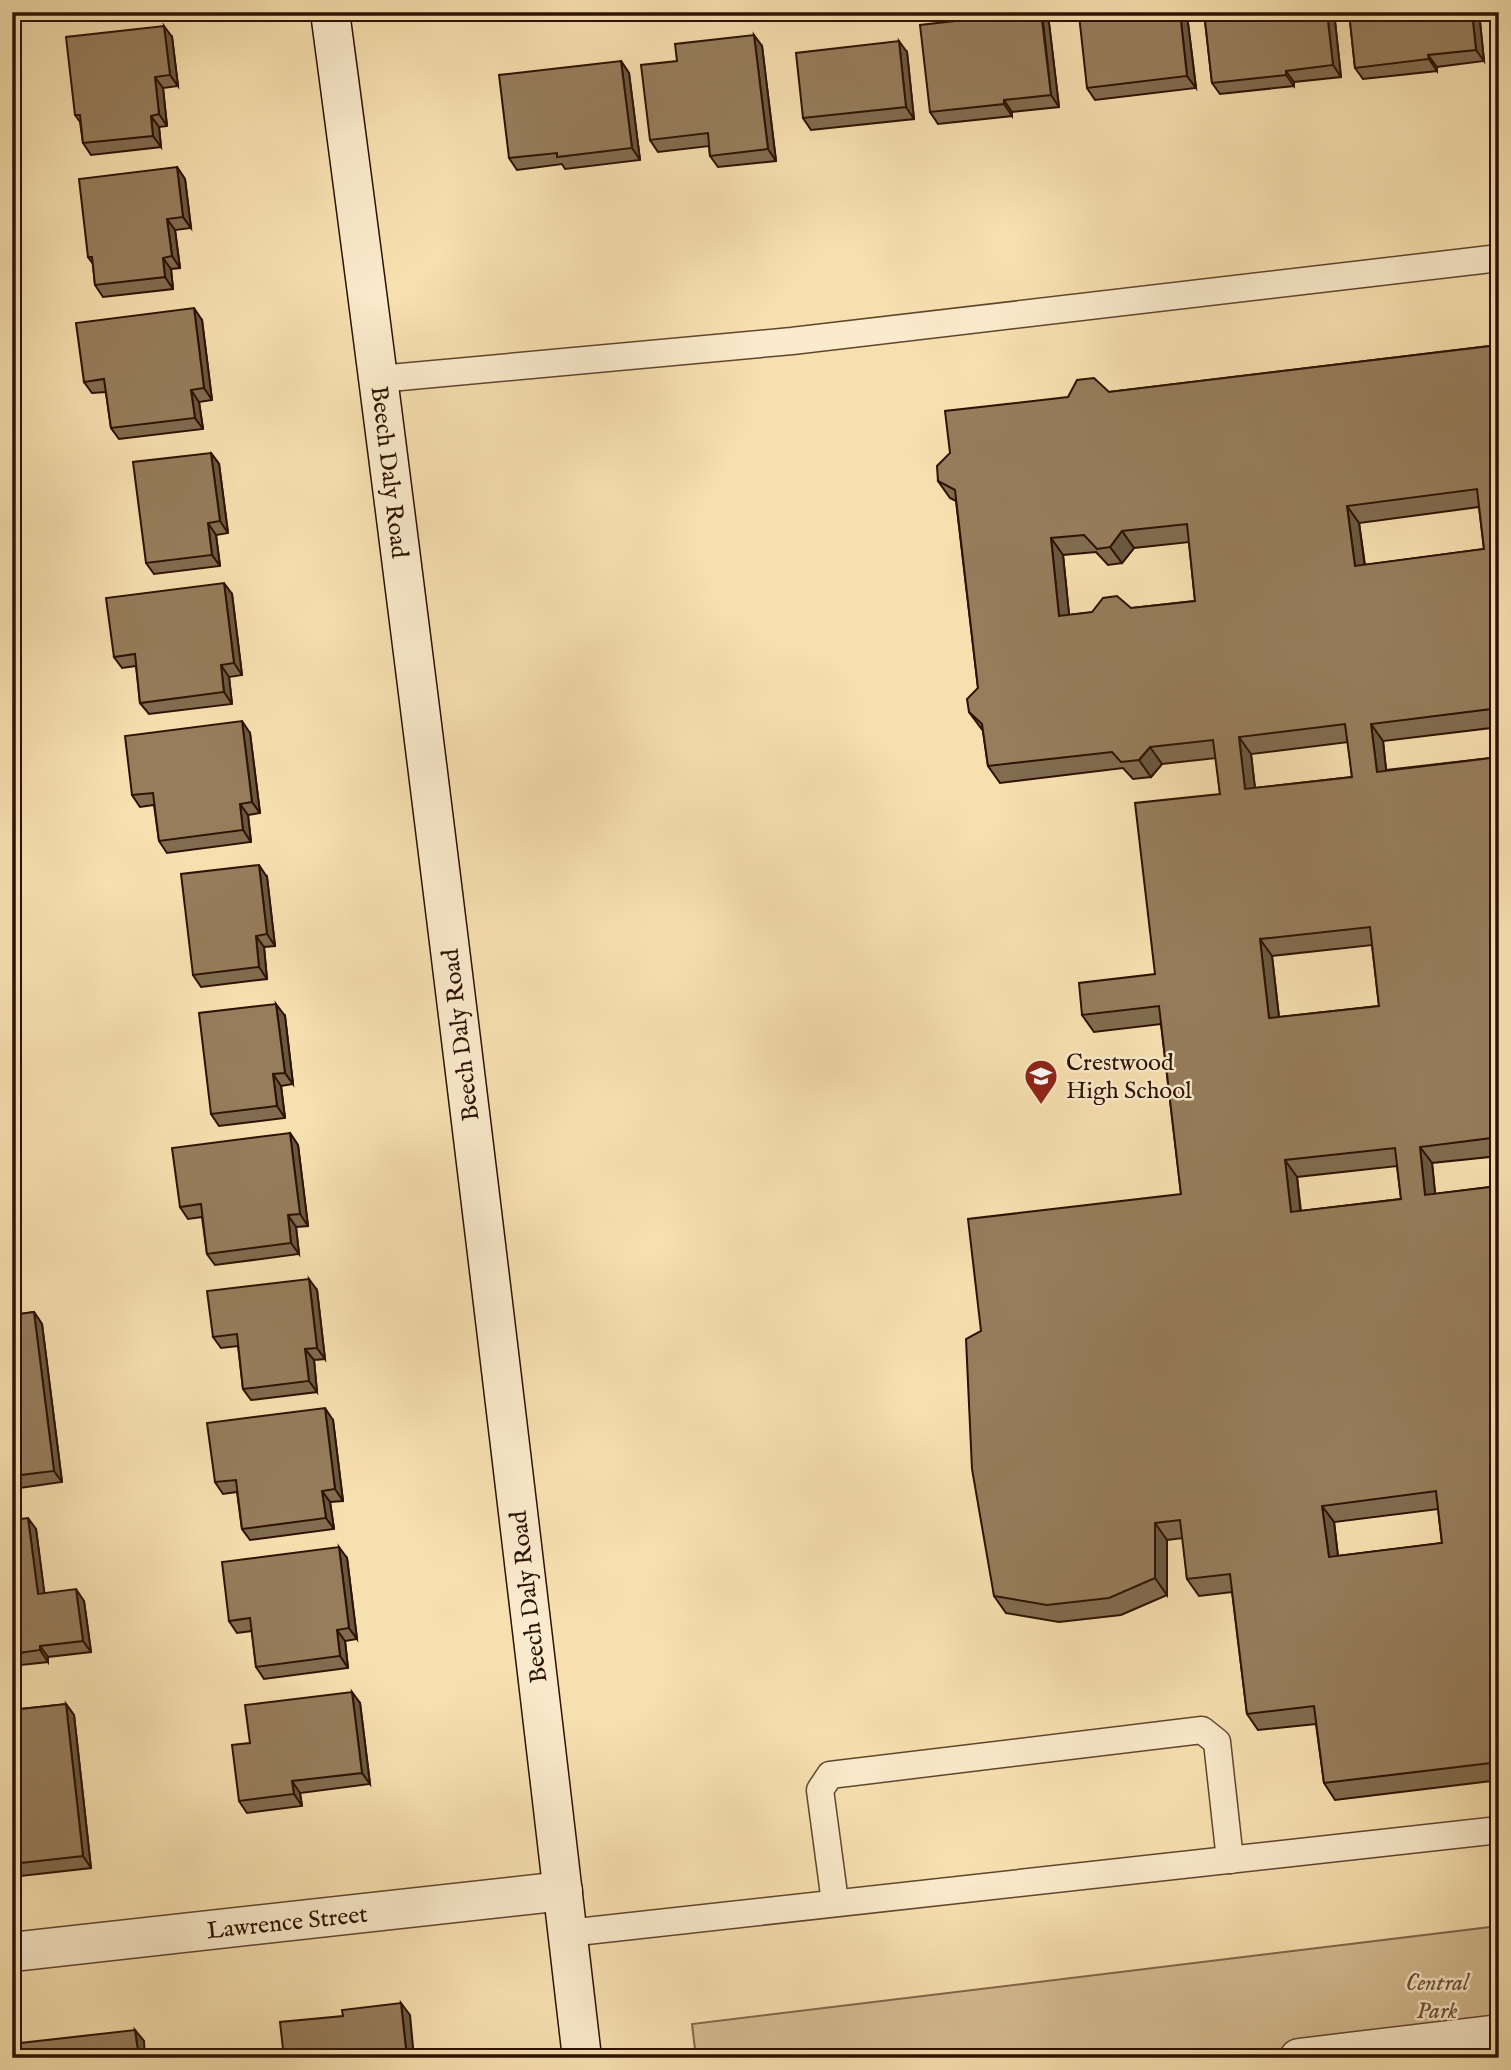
<svg xmlns="http://www.w3.org/2000/svg" width="1511" height="2070" font-family="'IM FELL English',serif">
<style>
.green{fill:#d5bd92;stroke:#81674a;stroke-width:2}
.lines{fill:none;stroke-linecap:round;stroke-linejoin:round}
.service-casing{stroke:#60452d;stroke-width:29}
.minor-casing{stroke:#60452d;stroke-width:41}
.secondary-casing{stroke:#2d1101;stroke-width:41}
.service{stroke:#faebcc;stroke-width:26}
.minor{stroke:#faebcc;stroke-width:38}
.secondary{stroke:#faebcc;stroke-width:38}
.wall{fill:#816c4f;stroke:#2d1101;stroke-width:2;fill-rule:evenodd}
.shaded-wall{fill:#695840;stroke:#2d1101;stroke-width:2}
.building{fill:#967d5c;stroke:#2d1101;stroke-width:2;fill-rule:evenodd}
.labels{text-anchor:middle;stroke-width:5;stroke-linejoin:round;paint-order:stroke}
.street-label{font-size:24px;fill:#2d1101;stroke:#faebcc}
.poi-label{font-size:24px;fill:#2d1101;stroke:#faebcc;text-anchor:start}
.park-label{font-size:24px;font-style:italic;fill:#684d34;stroke:#faebcc}
</style>
<rect width="100%" height="100%" fill="#f7e0b0"/>
<filter id="stains"><feTurbulence type="fractalNoise" baseFrequency=".00286" numOctaves="4"/><feColorMatrix values="0 0 0 0 .2 0 0 0 0 .09 0 0 0 0 .02 0 0 0 .5 -.17"/></filter>
<radialGradient id="worn" r=".72"><stop offset=".6" stop-color="#630" stop-opacity="0"/><stop offset="1" stop-color="#630" stop-opacity=".3"/></radialGradient>
<polygon class="green" points="1499,1926 1499,2058 696,2058 692,2024"/>
<g class="lines">
<defs>
<g id="service">
<polyline points="379,379 792,341 1499,258"/>
<polyline points="835,1902 820,1790 830,1775 1202,1730 1217,1742 1230,1860"/>
<polyline points="568,1933 1499,1830"/>
</g>
<g id="minor">
<polyline points="12,1952 563,1891"/>
<polyline points="1299,2058 1499,2034"/>
</g>
<path id="secondary" d="M330,12C421,693 503,1375 582,2058"/>
</defs>
<use href="#service" class="service-casing"/>
<use href="#minor" class="minor-casing"/>
<use href="#secondary" class="secondary-casing"/>
<use href="#service" class="service"/>
<use href="#minor" class="minor"/>
<use href="#secondary" class="secondary"/>
</g>
<g class="wall">
<polygon points="1104,12 1185,12 1187,15 1196,88 1095,100 1087,88"/>
<polygon points="1204,12 1334,12 1341,77 1294,82 1294,86 1220,94 1212,83"/>
<polygon points="1349,12 1479,12 1484,61 1437,67 1437,71 1363,79 1355,68"/>
<polygon points="1049,23 1059,107 1012,112 1012,116 938,124 930,112"/>
<polygon points="172,37 178,86 163,88 167,126 159,127 161,147 91,155 83,143 80,122 75,115"/>
<polygon points="762,46 776,161 718,167 710,156 709,146 658,152 650,140 677,61"/>
<polygon points="907,52 914,119 811,130 803,118"/>
<polygon points="621,61 629,73 640,160 565,169 562,164 517,170 509,158"/>
<polygon points="177,167 185,179 191,228 175,230 180,268 171,269 173,289 103,297 95,285 93,264 88,257"/>
<polygon points="202,320 212,400 199,402 203,429 119,439 111,428 106,392 92,393 84,382"/>
<path d="M1499,345V727L1383,741L1386,770L1499,757V1156L1432,1163L1435,1194L1499,1186V1780L1335,1800L1324,1783L1316,1724L1258,1730L1247,1714L1232,1592L1199,1596L1187,1579L1183,1538L1167,1540V1595L1121,1615L1059,1622L1006,1613L994,1596L981,1331L1181,1194L1161,1024L1094,1032L1082,1015L1155,974L1220,794L1216,758L1162,764L1151,777L1133,779L1123,768L1000,783L988,766L983,731L969,712L978,688L956,501L950,498L938,481L1109,392ZM1479,507L1484,549L1365,565L1359,523ZM1189,542L1195,601L1069,615L1063,555L1096,552L1108,565L1122,563L1134,548ZM1348,742L1352,777L1255,788L1251,754ZM1372,945L1379,1006L1279,1017L1272,956ZM1397,1166L1401,1199L1301,1211L1297,1177ZM1438,1509L1442,1543L1338,1556L1334,1522Z"/>
<polygon points="211,453 219,464 228,533 216,535 220,566 154,574 146,563"/>
<polygon points="232,594 242,675 229,677 232,704 149,714 140,703 136,666 122,668 114,657"/>
<polygon points="250,733 260,813 248,815 251,842 167,853 159,841 154,805 140,807 132,795"/>
<polygon points="267,877 275,946 264,947 267,979 201,987 193,975"/>
<polygon points="285,1016 293,1084 281,1086 285,1118 219,1126 211,1114"/>
<polygon points="290,1133 298,1145 308,1226 296,1227 299,1254 215,1265 207,1254 202,1217 188,1219 180,1207"/>
<polygon points="317,1290 325,1359 314,1360 317,1392 251,1400 243,1389 238,1346 221,1348 213,1337"/>
<polygon points="34,1312 42,1324 62,1482 12,1489 12,1315"/>
<polygon points="333,1420 343,1501 330,1502 334,1529 250,1540 242,1529 237,1492 223,1494 215,1482"/>
<polygon points="12,1520 36,1529 44,1593 84,1601 91,1652 48,1657 48,1662 12,1666"/>
<polygon points="347,1558 357,1639 345,1641 348,1668 264,1679 256,1667 252,1631 237,1633 229,1621"/>
<polygon points="360,1703 370,1784 300,1793 302,1806 247,1813 239,1801 250,1743"/>
<polygon points="66,1704 74,1715 91,1868 12,1877 12,1710"/>
</g>
<g class="shaded-wall">
<polygon points="1042,12 1049,23 1059,107 1051,95"/>
<polygon points="1180,12 1185,12 1187,15 1196,88 1187,76"/>
<polygon points="1327,12 1334,12 1341,77 1333,65"/>
<polygon points="1472,12 1479,12 1484,61 1476,50"/>
<polygon points="164,26 172,37 178,86 170,75"/>
<polygon points="754,35 762,46 776,161 768,149"/>
<polygon points="899,41 907,52 914,119 906,107"/>
<polygon points="1428,55 1437,67 1437,71 1429,59"/>
<polygon points="621,61 629,73 640,160 632,148"/>
<polygon points="1286,71 1294,82 1294,86 1286,75"/>
<polygon points="155,77 163,88 167,126 159,114"/>
<polygon points="1004,100 1012,112 1012,116 1004,104"/>
<polygon points="151,116 159,127 161,147 153,136"/>
<polygon points="177,167 185,179 191,228 183,217"/>
<polygon points="167,219 175,230 180,268 172,256"/>
<polygon points="163,258 171,269 173,289 165,277"/>
<polygon points="194,308 202,320 212,400 204,388"/>
<polygon points="191,390 199,402 203,429 195,418"/>
<polygon points="211,453 219,464 228,533 220,521"/>
<polygon points="1347,506 1359,523 1367,583 1355,566"/>
<polygon points="208,523 216,535 220,566 212,555"/>
<polygon points="1122,531 1134,548 1122,563 1110,547"/>
<polygon points="1051,538 1063,555 1071,633 1059,616"/>
<polygon points="224,583 232,594 242,675 234,663"/>
<polygon points="221,665 229,677 232,704 224,692"/>
<polygon points="242,721 250,733 260,813 252,802"/>
<polygon points="1371,724 1383,741 1388,788 1377,772"/>
<polygon points="1239,737 1251,754 1257,806 1245,789"/>
<polygon points="1150,747 1162,764 1151,777 1139,760"/>
<polygon points="240,804 248,815 251,842 243,830"/>
<polygon points="259,865 267,877 275,946 267,934"/>
<polygon points="256,936 264,947 267,979 259,967"/>
<polygon points="1260,939 1272,956 1281,1035 1269,1018"/>
<polygon points="276,1004 285,1016 293,1084 285,1073"/>
<polygon points="273,1074 281,1086 285,1118 277,1106"/>
<polygon points="290,1133 298,1145 308,1226 300,1214"/>
<polygon points="1420,1147 1432,1163 1437,1211 1425,1195"/>
<polygon points="1285,1160 1297,1177 1302,1228 1291,1212"/>
<polygon points="288,1215 296,1227 299,1254 291,1243"/>
<polygon points="309,1279 317,1290 325,1359 317,1348"/>
<polygon points="34,1312 42,1324 62,1482 54,1471"/>
<polygon points="305,1349 314,1360 317,1392 309,1381"/>
<polygon points="325,1408 333,1420 343,1501 335,1489"/>
<polygon points="322,1491 330,1502 334,1529 326,1518"/>
<polygon points="1322,1506 1334,1522 1340,1574 1329,1557"/>
<polygon points="28,1518 36,1529 46,1605 38,1594"/>
<polygon points="1155,1523 1167,1540 1167,1595 1155,1578"/>
<polygon points="339,1547 347,1558 357,1639 349,1628"/>
<polygon points="76,1589 84,1601 91,1652 83,1641"/>
<polygon points="337,1630 345,1641 348,1668 340,1656"/>
<polygon points="40,1646 48,1657 48,1662 40,1650"/>
<polygon points="352,1692 360,1703 370,1784 362,1773"/>
<polygon points="66,1704 74,1715 91,1868 83,1856"/>
<polygon points="292,1781 300,1793 302,1806 294,1794"/>
<polygon points="401,2003 410,2015 414,2058 407,2058"/>
<polygon points="135,2030 144,2041 145,2058 139,2058"/>
</g>
<g class="building">
<polygon points="1037,12 1041,12 1051,95 1004,100 1004,104 930,112 920,25"/>
<polygon points="1104,12 1180,12 1187,76 1087,88 1079,15"/>
<polygon points="1204,12 1327,12 1333,65 1286,71 1286,75 1212,83"/>
<polygon points="1349,12 1472,12 1476,50 1428,55 1429,59 1355,68"/>
<polygon points="164,26 170,75 155,77 159,114 151,116 153,136 83,143 80,115 75,115 66,37"/>
<polygon points="754,35 768,149 710,156 708,133 650,140 641,65 677,61 675,44"/>
<polygon points="899,41 906,107 803,118 796,53"/>
<polygon points="621,61 632,148 557,157 557,153 509,158 499,75"/>
<polygon points="177,167 183,217 167,219 172,256 163,258 165,277 95,285 92,257 88,257 79,179"/>
<polygon points="194,308 204,388 191,390 195,418 111,428 104,379 84,382 76,323"/>
<path d="M1499,345V708L1371,724L1377,772L1499,757V1137L1420,1147L1425,1195L1499,1186V1762L1324,1783L1314,1706L1247,1714L1230,1574L1187,1579L1180,1520L1155,1523V1578L1109,1598L1047,1605L994,1596L972,1469L966,1339L981,1331L968,1219L1181,1194L1159,1006L1082,1015L1079,983L1155,974L1135,803L1220,794L1213,740L1150,747L1139,760L1121,762L1112,752L988,766L982,724L969,712L967,699L978,688L955,490L938,481L937,466L950,453L945,411L1068,397L1077,380L1094,378L1109,392ZM1477,489L1484,549L1355,566L1347,506ZM1187,524L1195,601L1131,608L1117,596L1103,598L1092,612L1059,616L1051,538L1084,535L1097,549L1110,547L1122,531ZM1345,724L1352,777L1245,789L1239,737ZM1370,927L1379,1006L1269,1018L1260,939ZM1395,1148L1401,1199L1291,1212L1285,1160ZM1436,1491L1442,1543L1329,1557L1322,1506Z"/>
<polygon points="211,453 220,521 208,523 212,555 146,563 133,462"/>
<polygon points="224,583 234,663 221,665 224,692 140,703 135,654 114,657 106,598"/>
<polygon points="242,721 252,802 240,804 243,830 159,841 153,793 132,795 125,736"/>
<polygon points="259,865 267,934 256,936 259,967 193,975 181,874"/>
<polygon points="276,1004 285,1073 273,1074 277,1106 211,1114 199,1013"/>
<polygon points="290,1133 300,1214 288,1215 291,1243 207,1254 201,1204 180,1207 172,1148"/>
<polygon points="309,1279 317,1348 305,1349 309,1381 243,1389 237,1334 213,1337 207,1291"/>
<polygon points="34,1312 54,1471 12,1476 12,1315"/>
<polygon points="325,1408 335,1489 322,1491 326,1518 242,1529 236,1480 215,1482 207,1423"/>
<polygon points="28,1518 38,1594 76,1589 83,1641 40,1646 40,1650 12,1654 12,1520"/>
<polygon points="339,1547 349,1628 337,1630 340,1656 256,1667 250,1618 229,1621 222,1562"/>
<polygon points="352,1692 362,1773 292,1781 294,1794 239,1801 232,1745 250,1743 245,1705"/>
<polygon points="66,1704 83,1856 12,1864 12,1710"/>
<polygon points="401,2003 407,2058 284,2058 280,2022 343,2016 342,2010"/>
<polygon points="135,2030 139,2058 12,2058 12,2044"/>
</g>
<defs>
<symbol id="school-pin" viewBox="-11 -11 22 30"><path d="M0 17L-7.5 6A9.5 9.5 0 1 1 7.5 6Z" fill="#8f2418" stroke="#faebcc"/><path d="M0-5L7-2L0 1L-7-2ZM-4 1L0 2.5L4 1V4Q0 6-4 4Z" fill="#fff"/></symbol>
</defs>
<g fill-rule="evenodd">
<use href="#school-pin" x="1022" y="1057" width="38" height="52"/>
</g>
<g class="labels">
<g class="street-label">
<text transform="translate(390 472) rotate(83)" y="8">Beech Daly Road</text>
<text transform="translate(460 1035) rotate(-97)" y="8">Beech Daly Road</text>
<text transform="translate(528 1597) rotate(-97)" y="8">Beech Daly Road</text>
<text transform="translate(287 1922) rotate(-6)" y="8">Lawrence Street</text>
</g>
<g class="poi-label">
<text x="1066" y="1070">Crestwood<tspan x="1066" dy="28">High School</tspan></text>
</g>
<g class="park-label">
<text x="1437" y="1990">Central<tspan x="1437" dy="28">Park</tspan></text>
</g>
</g>
<rect width="1511" height="2070" fill="none" stroke="#f7e0b0" stroke-width="42"/>
<rect x="14" y="14" width="1483" height="2042" fill="none" stroke="#2d1101" stroke-width="3.5"/>
<rect x="21" y="21" width="1469" height="2028" fill="none" stroke="#2d1101" stroke-width="2"/>
<rect width="100%" height="100%" filter="url(#stains)"/>
<rect width="100%" height="100%" fill="url(#worn)"/>
</svg>
